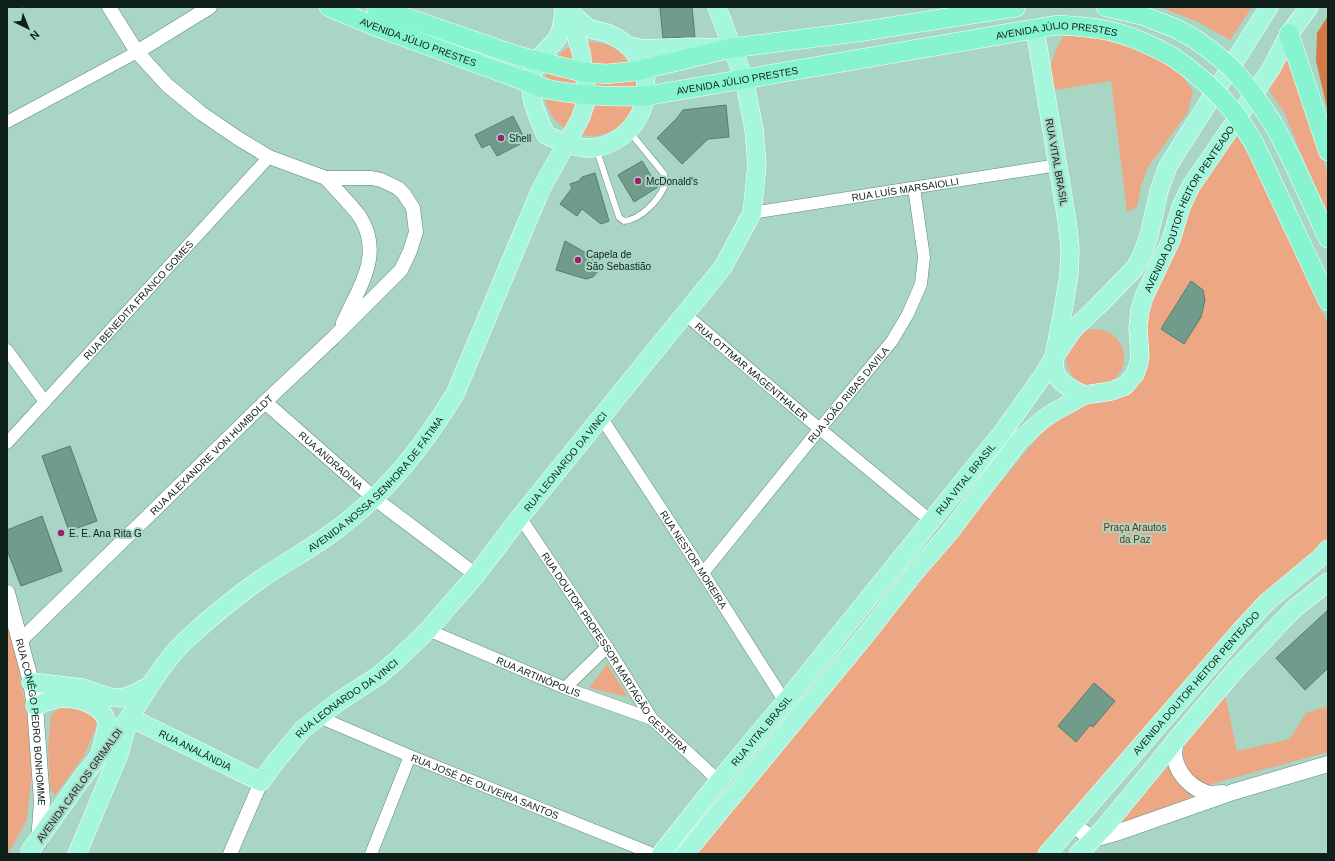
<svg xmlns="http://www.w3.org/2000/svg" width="1335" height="861" font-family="Arial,sans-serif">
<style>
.green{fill:#eca884}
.forest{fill:#d37946}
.building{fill:#719c8b;stroke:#537d6d}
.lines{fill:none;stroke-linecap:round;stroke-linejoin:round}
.service-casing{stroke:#5f8979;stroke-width:7}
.minor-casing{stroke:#5f8979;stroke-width:13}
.tertiary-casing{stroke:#5f8979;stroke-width:15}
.secondary-casing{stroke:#5f8979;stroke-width:17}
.primary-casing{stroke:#fff;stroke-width:19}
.trunk-casing{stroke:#fff;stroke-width:20}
.service{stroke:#fff;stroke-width:6}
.minor{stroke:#fff;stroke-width:12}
.tertiary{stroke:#fff;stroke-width:14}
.secondary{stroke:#fff;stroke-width:16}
.primary{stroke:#a4f7dc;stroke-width:18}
.trunk{stroke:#86f4d0;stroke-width:19}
.primary-bridge-casing{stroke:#fff;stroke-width:19;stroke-linecap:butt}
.trunk-bridge-casing{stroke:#fff;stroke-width:20;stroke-linecap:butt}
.primary-bridge{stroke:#a4f7dc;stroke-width:18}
.trunk-bridge{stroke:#86f4d0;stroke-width:19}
.poi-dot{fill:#a01e6e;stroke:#a9d6c4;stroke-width:1.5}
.labels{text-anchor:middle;stroke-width:4;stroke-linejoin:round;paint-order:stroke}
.street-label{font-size:10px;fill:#0f201a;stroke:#a9d6c4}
.poi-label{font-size:10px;fill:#0f201a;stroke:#a9d6c4;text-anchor:start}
.park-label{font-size:10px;fill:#6b3109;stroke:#a9d6c4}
</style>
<rect width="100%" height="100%" fill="#a9d6c4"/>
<g class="green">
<polygon points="1160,7 1252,7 1230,40 1198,22"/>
<polygon points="1064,34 1091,36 1129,45 1157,58 1181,74 1193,91 1188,112 1148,167 1141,186 1137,207 1127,212 1111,81 1050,91 1049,70 1055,52"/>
<circle cx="591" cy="89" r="47"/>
<polygon points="1287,56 1310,119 1328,175 1328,214 1299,149 1285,114 1265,84"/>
<polygon points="1235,134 1249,155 1328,324 1328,539 1327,542 1076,811 1038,854 693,854 1042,432 1058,415 1079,405 1124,394 1144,320 1186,215 1196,192"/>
<circle cx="1095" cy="358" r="29"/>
<polygon points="7,618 11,627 34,753 27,820 8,854 7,854"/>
<polygon points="607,664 628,697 589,688"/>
<polygon points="1225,694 1237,751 1290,739 1306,713 1328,706 1328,752 1204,786 1188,773 1183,759 1184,746 1194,730"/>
<polygon points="66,704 87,711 98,723 84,756 55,795 50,789 48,748 51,714"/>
<polygon points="1168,759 1174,774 1182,788 1195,795 1164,810 1108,826"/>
</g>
<polygon class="forest" points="1328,16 1328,112 1316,61 1317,33"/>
<g class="building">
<polygon points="669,7 692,7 695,37 663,38 660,8"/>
<polygon points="726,105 729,137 708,139 682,164 657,138 677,118 683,110"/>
<polygon points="513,116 526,141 497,156 490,144 482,148 475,135"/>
<polygon points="642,161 658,187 634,202 618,175"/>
<polygon points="595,173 609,221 601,224 582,209 577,216 560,204 572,188 570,184 579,181 582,177"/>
<polygon points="565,241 595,258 599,263 599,270 593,277 586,279 556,270"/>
<polygon points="1191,281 1203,290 1205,300 1201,317 1184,344 1161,329"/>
<polygon points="70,446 97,521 69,531 42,456"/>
<polygon points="42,516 62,571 21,586 7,550 7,530"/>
<polygon points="1328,610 1328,668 1305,690 1276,658"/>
<polygon points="1094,683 1115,701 1093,727 1090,725 1076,742 1058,726"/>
</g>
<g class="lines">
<defs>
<path id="service" d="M596,148L619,217L624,221C640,220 658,201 664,187C666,183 665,178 664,174L629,131"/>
<g id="minor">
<polyline points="7,122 137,52"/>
<path id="s1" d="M752,213L1058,165"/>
<path id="s2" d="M685,314L809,420L931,521"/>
<polyline points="7,350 45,402"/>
<path id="s3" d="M601,417L703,573L785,702"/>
<path id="s4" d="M7,443L269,157"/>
<path id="s5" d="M520,517L607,647L652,719L719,781"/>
<path id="s6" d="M703,573L813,437L892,341L908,314L921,284L924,257L914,188"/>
<path id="s7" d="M428,630L565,688L652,719"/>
<polyline points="565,688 607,647"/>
<path id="s8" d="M319,717L410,756L653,854"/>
<polyline points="371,854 410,756"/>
</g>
<g id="tertiary">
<polyline points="137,52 210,7"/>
<path d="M326,178C336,190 351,204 360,217C379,247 367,275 352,304C349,310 346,317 343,323"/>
<path id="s9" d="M265,402L374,498L476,575"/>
<path id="s10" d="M20,641L265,402L334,337L401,270L410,251L416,232L413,208L404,194L398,188L381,180L372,178H326L269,157L239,139L201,113L167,85L137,52L109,7"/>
<polyline points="230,854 261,782"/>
</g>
<g id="secondary">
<path id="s11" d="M7,593L31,682L35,706L42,801L39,842"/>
<path d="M1176,740C1175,745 1174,751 1174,755C1177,774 1192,790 1211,794C1214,794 1219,793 1223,793"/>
<polyline points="1073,825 1093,839 1116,833 1233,792 1328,764"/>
</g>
<g id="primary">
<path d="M564,7C563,18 563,31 556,40C550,47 543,52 538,61C523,86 535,111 546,135C557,140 580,149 592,148C636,143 660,94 637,57C630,45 619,38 607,33C601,31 595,31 589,28C581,23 575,17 569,10"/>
<polyline points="630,46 643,49 688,47 721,48"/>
<polyline points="1058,352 1073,330 1098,306 1135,268 1143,253 1149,236 1159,191 1168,166 1269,7"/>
<path d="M1054,357C1054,362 1054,369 1056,374C1061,385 1075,391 1085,395"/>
<polyline points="31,682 82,688 109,697 120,698 129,696 149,686"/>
<path d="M35,706C42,704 49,700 56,699C71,696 101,703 106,720C108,729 103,741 101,750"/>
<path id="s12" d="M129,717L261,782L277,760L303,729L338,702L378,676L398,659L428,630L476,575L520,517L723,267L752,213L757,165L754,129L744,79L717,7"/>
<path id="s13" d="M82,778C98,758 115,737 130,716C148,690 164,660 188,638C210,618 233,599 258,581C285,562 315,547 341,526C390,489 423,446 455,394L541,189L580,119L585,105L587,94L581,52L575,32L565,7"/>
<polyline points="77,854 119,754 127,726"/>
<path id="s14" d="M661,854L719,781L785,702L1002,433L1044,374L1054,357L1064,305L1069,274L1070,248L1067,221L1035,29"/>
<path id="s15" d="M685,854L865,636L916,571L949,533L1019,441L1041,421L1054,412L1085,395L1111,391L1125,386L1135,374L1138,366L1140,357L1138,328L1140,310L1144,297L1171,240L1181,207L1191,186L1271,69L1289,34L1309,7"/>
<path id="s16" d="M1047,854L1241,630L1267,602L1321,557L1328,549"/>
<polyline points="1078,854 1104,828 1156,765 1176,740 1237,668 1295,608 1328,582"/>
</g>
<g id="trunk">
<path id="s17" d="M329,7L372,25L547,89C579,96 613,97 646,96L1057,25C1075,26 1092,27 1110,31C1132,36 1153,46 1173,57"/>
<polyline points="376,7 518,56 582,72 606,74 636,71 732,48 858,32 1016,7"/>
<polyline points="1106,7 1141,15 1177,29 1195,39"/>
<polyline points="1289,34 1328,151"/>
<polyline points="1274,125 1292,160 1328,238"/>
<polyline points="1254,143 1328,301"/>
</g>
</defs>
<use href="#service" class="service-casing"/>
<use href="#minor" class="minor-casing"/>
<use href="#tertiary" class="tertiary-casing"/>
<use href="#secondary" class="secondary-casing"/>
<use href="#primary" class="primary-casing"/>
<use href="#trunk" class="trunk-casing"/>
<use href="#service" class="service"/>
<use href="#minor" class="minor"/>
<use href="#tertiary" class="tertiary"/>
<use href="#secondary" class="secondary"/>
<use href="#primary" class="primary"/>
<use href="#trunk" class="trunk"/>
<defs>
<polyline id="primary-bridge" points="28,854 82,778"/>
<g id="trunk-bridge">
<path d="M1195,39C1209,49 1223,59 1235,72C1250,88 1262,107 1274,125"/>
<path d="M1173,57C1195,72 1216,90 1233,111C1241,121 1247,132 1254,143"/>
</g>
</defs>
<use href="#primary-bridge" class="primary-bridge-casing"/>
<use href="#trunk-bridge" class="trunk-bridge-casing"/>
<use href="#primary-bridge" class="primary-bridge"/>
<use href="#trunk-bridge" class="trunk-bridge"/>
</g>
<g class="poi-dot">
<circle cx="501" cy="138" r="4"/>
<circle cx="638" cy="181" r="4"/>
<circle cx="578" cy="260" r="4"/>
<circle cx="61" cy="533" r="4"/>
</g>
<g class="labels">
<g class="street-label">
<text dy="4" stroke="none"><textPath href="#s17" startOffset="749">AVENIDA JÚLIO PRESTES</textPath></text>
<text dy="4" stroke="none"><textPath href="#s17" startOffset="96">AVENIDA JÚLIO PRESTES</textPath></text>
<text dy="4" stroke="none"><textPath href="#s17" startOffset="425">AVENIDA JÚLIO PRESTES</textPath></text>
<text transform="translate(1057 162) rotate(80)" y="4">RUA VITAL BRASIL</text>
<text dy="4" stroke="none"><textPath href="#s1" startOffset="155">RUA LUÍS MARSAIOLLI</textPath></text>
<text dy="4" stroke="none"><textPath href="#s15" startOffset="847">AVENIDA DOUTOR HEITOR PENTEADO</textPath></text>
<text dy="4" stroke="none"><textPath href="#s4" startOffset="194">RUA BENEDITA FRANCO GOMES</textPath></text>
<text dy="4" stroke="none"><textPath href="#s2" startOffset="88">RUA OTTMAR MAGENTHALER</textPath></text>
<text dy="4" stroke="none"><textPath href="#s6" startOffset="230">RUA JOÃO RIBAS DAVILA</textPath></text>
<text dy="4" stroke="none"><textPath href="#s10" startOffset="267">RUA ALEXANDRE VON HUMBOLDT</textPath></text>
<text dy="4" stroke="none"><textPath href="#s9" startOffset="88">RUA ANDRADINA</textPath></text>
<text dy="4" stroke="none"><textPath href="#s12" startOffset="592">RUA LEONARDO DA VINCI</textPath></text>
<text dy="4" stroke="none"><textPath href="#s14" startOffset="483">RUA VITAL BRASIL</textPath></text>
<text dy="4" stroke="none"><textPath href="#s13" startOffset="420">AVENIDA NOSSA SENHORA DE FÁTIMA</textPath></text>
<text dy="4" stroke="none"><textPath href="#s3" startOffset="170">RUA NESTOR MOREIRA</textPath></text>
<text dy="4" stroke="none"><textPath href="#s5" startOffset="166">RUA DOUTOR PROFESSOR MARTAGÃO GESTEIRA</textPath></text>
<text dy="4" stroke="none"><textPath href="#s7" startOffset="120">RUA ARTINÓPOLIS</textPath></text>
<text dy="4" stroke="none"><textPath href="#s16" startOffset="227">AVENIDA DOUTOR HEITOR PENTEADO</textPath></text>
<text dy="4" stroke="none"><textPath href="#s12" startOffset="268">RUA LEONARDO DA VINCI</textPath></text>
<text dy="4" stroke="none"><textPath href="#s11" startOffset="132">RUA CONÊGO PEDRO BONHOMME</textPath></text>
<text dy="4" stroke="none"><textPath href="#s14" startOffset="159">RUA VITAL BRASIL</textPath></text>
<text dy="4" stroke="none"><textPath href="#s12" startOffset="74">RUA ANALÂNDIA</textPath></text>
<text transform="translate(79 785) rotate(-54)" y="4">AVENIDA CARLOS GRIMALDI</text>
<text dy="4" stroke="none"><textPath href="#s8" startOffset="180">RUA JOSÉ DE OLIVEIRA SANTOS</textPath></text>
</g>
<g class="poi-label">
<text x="509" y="142">Shell</text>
<text x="646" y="185">McDonald's</text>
<text x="586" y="258">Capela de<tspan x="586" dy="12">São Sebastião</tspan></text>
<text x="69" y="537">E. E. Ana Rita G</text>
</g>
<g class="park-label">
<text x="1135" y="531">Praça Arautos<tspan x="1135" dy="12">da Paz</tspan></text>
</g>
</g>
<rect width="1335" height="861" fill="none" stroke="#0f201a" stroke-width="16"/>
<g transform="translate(28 28) rotate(137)" stroke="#a9d6c4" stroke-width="3" paint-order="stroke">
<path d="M0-3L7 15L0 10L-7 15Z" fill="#0f201a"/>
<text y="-6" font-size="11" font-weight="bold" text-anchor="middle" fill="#0f201a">N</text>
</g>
</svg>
